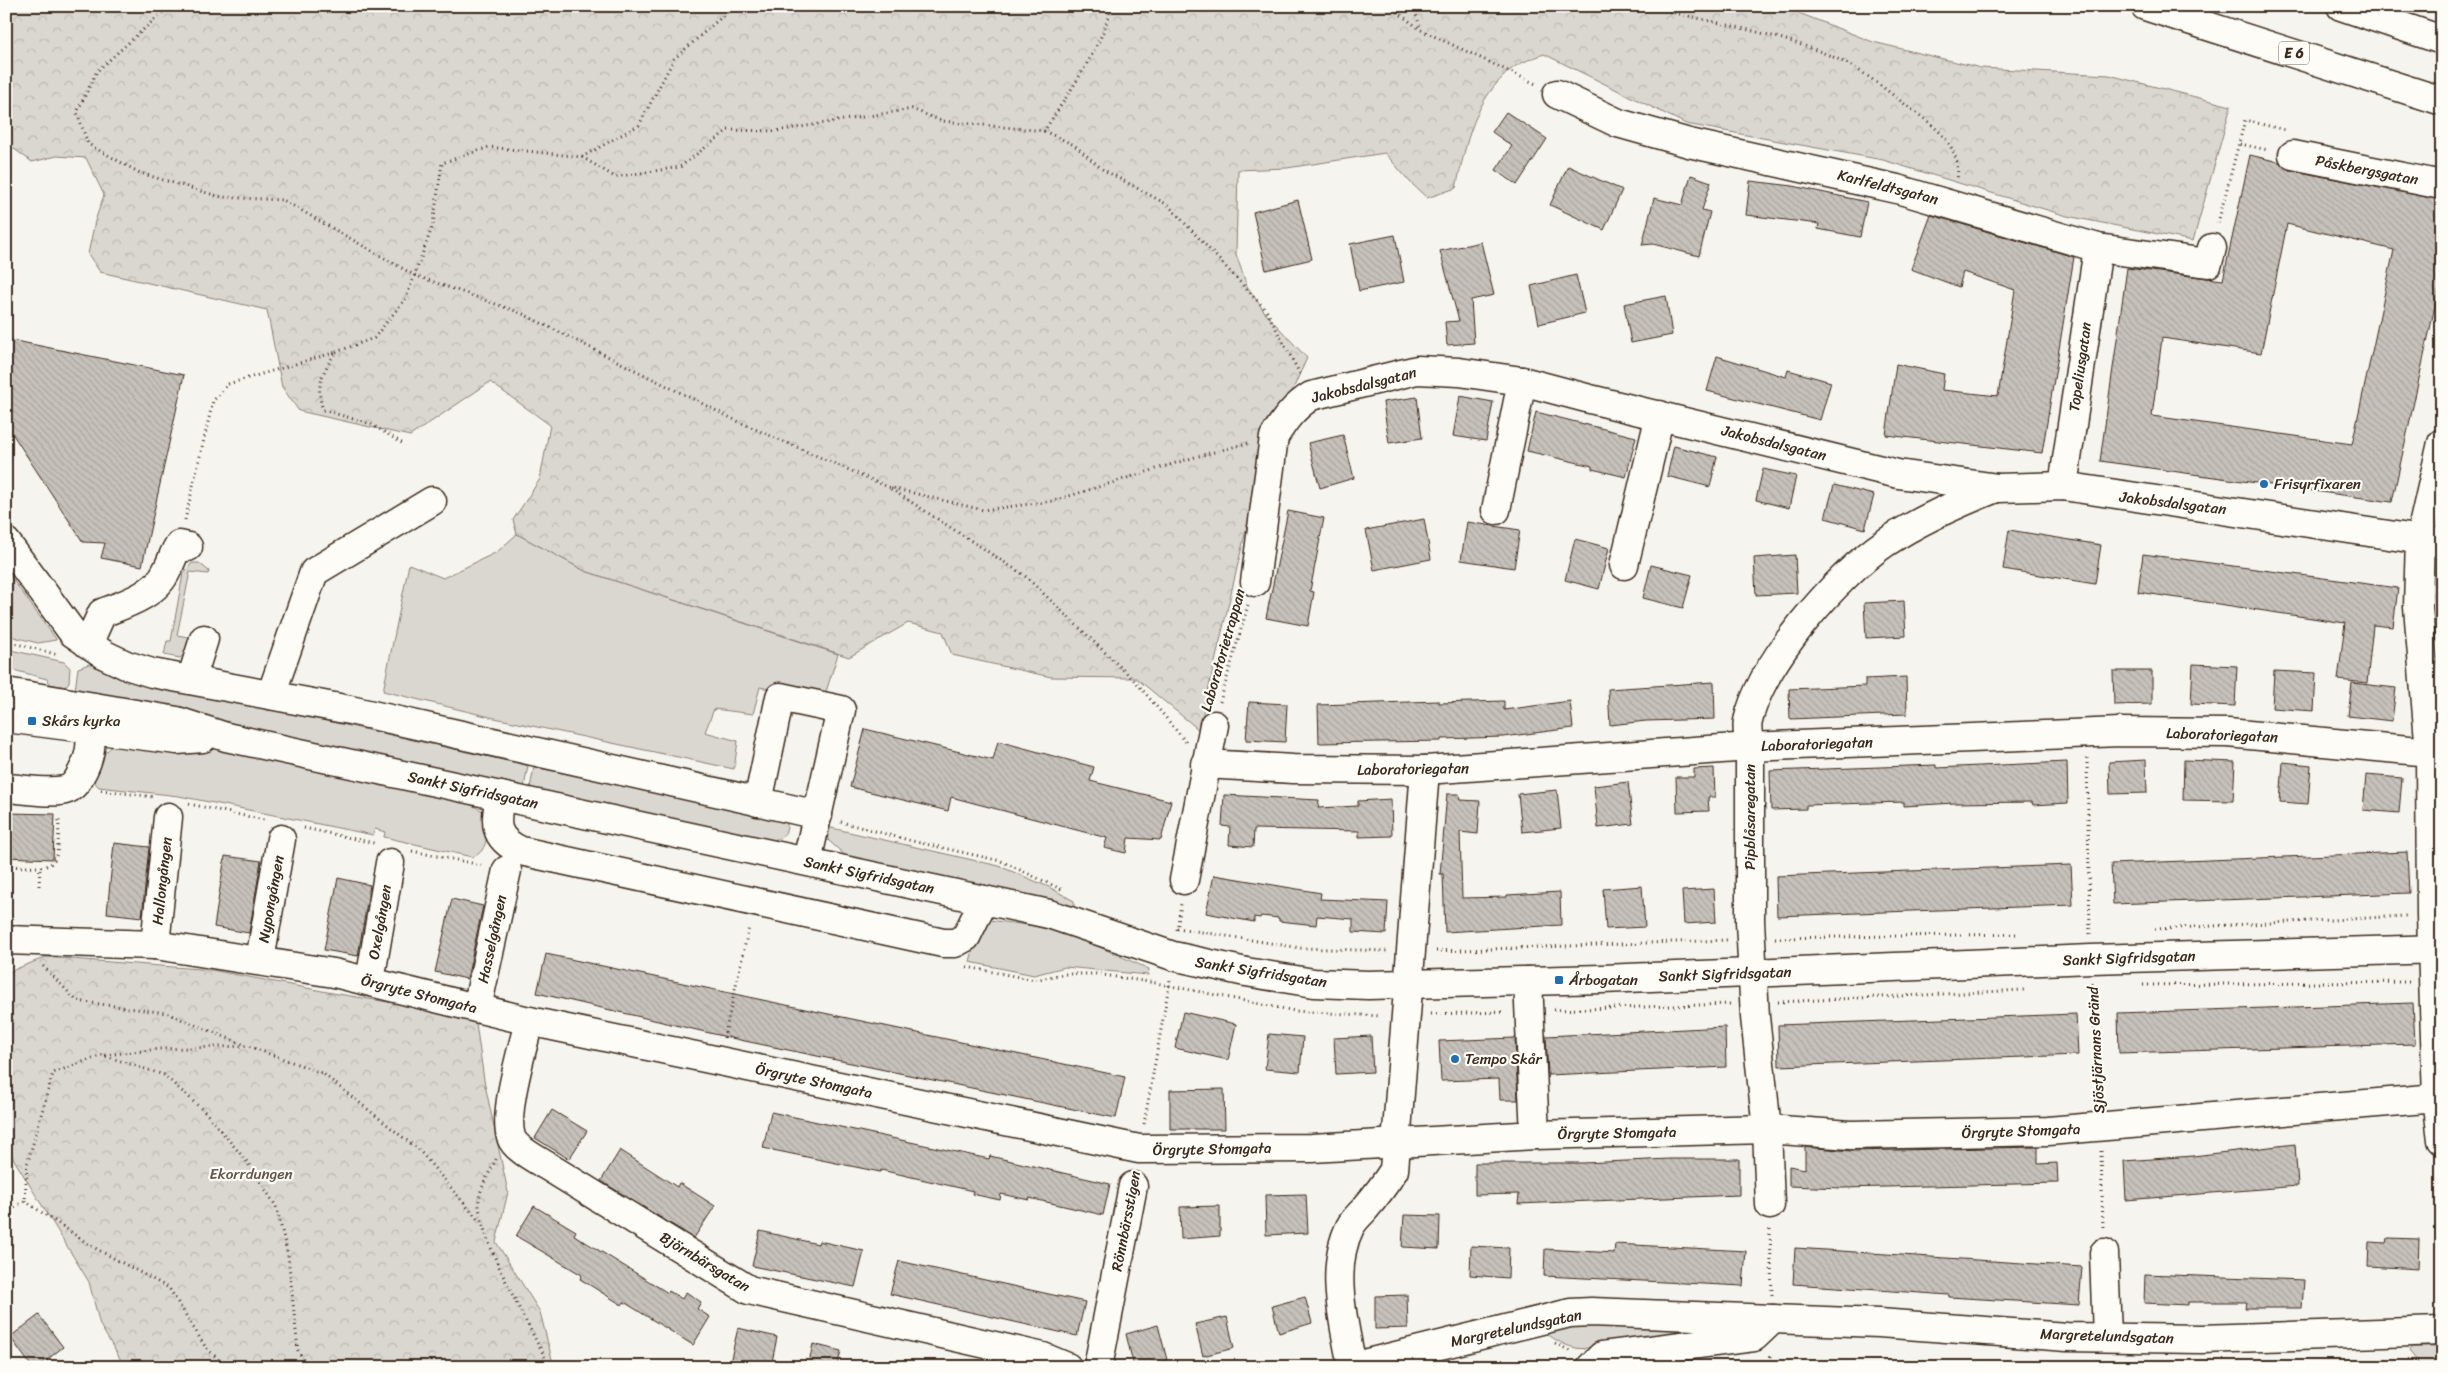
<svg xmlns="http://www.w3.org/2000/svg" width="2448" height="1373" font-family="Sriracha,sans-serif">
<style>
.grass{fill:#dad6d0;stroke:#8a8077}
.forest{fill:url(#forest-crowns);stroke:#8a8077}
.building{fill:url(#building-back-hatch);stroke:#3b2a1e;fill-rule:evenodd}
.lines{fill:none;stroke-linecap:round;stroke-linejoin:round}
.minor-casing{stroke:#3b2a1e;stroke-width:31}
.highway-casing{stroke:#3b2a1e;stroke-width:31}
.path{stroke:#3b2a1e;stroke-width:3;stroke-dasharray:1 4;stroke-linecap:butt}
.minor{stroke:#fdfcf7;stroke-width:28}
.highway{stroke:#fdfcf7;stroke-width:28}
.poi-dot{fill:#1f6fb2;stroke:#fdfcf7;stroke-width:2}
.labels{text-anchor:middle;stroke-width:4.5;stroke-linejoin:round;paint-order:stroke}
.shield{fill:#fdfcf7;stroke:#75695f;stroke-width:1}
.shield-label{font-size:14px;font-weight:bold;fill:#3b2a1e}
.street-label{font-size:15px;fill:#3b2a1e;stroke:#fdfcf7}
.poi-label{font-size:15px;fill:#3b2a1e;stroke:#fdfcf7;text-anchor:start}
.park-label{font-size:15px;fill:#63554a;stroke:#fdfcf7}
</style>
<defs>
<pattern id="forest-crowns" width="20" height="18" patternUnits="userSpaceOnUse" patternTransform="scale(1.25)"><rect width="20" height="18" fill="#dad6d0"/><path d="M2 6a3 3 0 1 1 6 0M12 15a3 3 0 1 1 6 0" fill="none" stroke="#bcb8b2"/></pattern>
<pattern id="building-back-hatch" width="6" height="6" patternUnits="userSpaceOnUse" patternTransform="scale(1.25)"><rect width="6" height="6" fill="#c7c1bb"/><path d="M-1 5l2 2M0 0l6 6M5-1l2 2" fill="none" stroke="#aca6a0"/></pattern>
</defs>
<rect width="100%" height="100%" fill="#f5f4ee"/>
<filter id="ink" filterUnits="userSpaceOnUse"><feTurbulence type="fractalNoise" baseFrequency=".02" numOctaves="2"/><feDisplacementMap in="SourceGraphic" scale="10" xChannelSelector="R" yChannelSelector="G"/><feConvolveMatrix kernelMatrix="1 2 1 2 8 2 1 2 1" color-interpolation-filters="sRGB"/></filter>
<g filter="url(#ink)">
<g class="grass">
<polygon points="517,534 585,571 838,654 823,701 760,687 753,714 714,709 705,732 738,741 734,769 490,717 383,691 409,564 443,578 497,552"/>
<polygon points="192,563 199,563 209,571 208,574 190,572 177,635 194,638 188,652 180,658 164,655 167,641 171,641 183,574"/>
<polygon points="6,570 56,639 56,640 38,643 6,635"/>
<polygon points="6,649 64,662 70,668 69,682 65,687 50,684 47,679 6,668"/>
<polygon points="89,664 132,678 522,764 528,766 524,787 255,729 74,698 78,668"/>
<path d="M115,744C134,744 154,743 172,744C243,749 314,768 383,782C408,788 466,797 485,813C488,827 490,852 472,857L384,837L385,832L375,829L373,835L179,796L99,787C85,777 104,751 115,744Z"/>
<path d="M534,767L785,820L787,823C788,834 781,840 770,840L535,790L530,788Z"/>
<polygon points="827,827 999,866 1049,887 1074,901 1074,906 847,857 828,840"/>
<polygon points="990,920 1034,926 1075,936 1149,969 1148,975 1065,967 1034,975 970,962 977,932"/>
<path d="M1582,1324L1758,1327L1590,1347C1577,1353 1556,1341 1546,1333Z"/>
<polygon points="2411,1347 2442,1347 2442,1367 2422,1367 2409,1351"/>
</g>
<g class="forest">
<path d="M6,6H1781L1873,42L1981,68L2109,75L2231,106L2193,241L2067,216L1883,160L1686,124L1544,54C1534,58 1521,62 1513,68C1474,98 1466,144 1456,188L1427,198L1410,182L1385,153L1287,168L1238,170L1236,254L1247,286L1266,314L1307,358L1264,453L1199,730L1136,678L1051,677L952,655L943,632L908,623L849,657L585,571L517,534L513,520L540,479L550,425L490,382L410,436L299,411L282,387L267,310L100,272L88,254L95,221L104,195L86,158L57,156L32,162L6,143Z"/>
<polygon points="46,957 212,970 338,994 475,1016 484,1080 508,1192 496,1242 540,1312 554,1367 125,1367 100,1325 89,1282 13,1158 6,1137 6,976 11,971"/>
</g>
<g class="building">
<polygon points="1506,112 1547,139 1517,185 1496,170 1512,146 1492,132"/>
<path d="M2250,155L2279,162L2290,170L2442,200V274L2392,502L2100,461L2127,268L2223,280ZM2287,224L2394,250L2352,444L2152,416L2162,338L2261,353Z"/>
<polygon points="1568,166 1622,190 1604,230 1550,205"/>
<polygon points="1691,175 1711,182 1702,210 1710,212 1699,256 1653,244 1642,245 1654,198 1682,205"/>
<polygon points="1750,181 1793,186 1867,202 1860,237 1818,229 1819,224 1746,215"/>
<polygon points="1298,200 1312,259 1266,270 1253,212"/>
<polygon points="1931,215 2074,257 2042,453 1886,435 1896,364 1944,374 1942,390 1998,396 2015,290 1963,272 1959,287 1911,269"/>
<polygon points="1395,235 1404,282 1359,291 1350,244"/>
<polygon points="1481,242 1494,295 1471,300 1474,343 1447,345 1445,322 1459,321 1440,251"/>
<polygon points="1576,275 1585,313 1539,324 1531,286"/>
<polygon points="1666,296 1672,335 1631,343 1624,304"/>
<polygon points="6,339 184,375 142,566 101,558 105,543 83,542 6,424"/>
<polygon points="1717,356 1786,377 1788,370 1831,382 1820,420 1707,391"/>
<polygon points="1460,396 1493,402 1486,441 1453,436"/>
<polygon points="1417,397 1422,438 1389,443 1383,402"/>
<polygon points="1536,412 1636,437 1626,477 1592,469 1592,466 1527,451"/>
<polygon points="1343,435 1354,478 1320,488 1308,443"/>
<polygon points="1674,446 1717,457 1710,487 1667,476"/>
<polygon points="1763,469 1796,476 1789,508 1756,500"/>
<polygon points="1834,485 1874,495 1865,529 1825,518"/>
<polygon points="1288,511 1324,518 1310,591 1314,592 1308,626 1266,618"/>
<polygon points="1424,519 1431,559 1374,570 1366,530"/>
<polygon points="1467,522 1520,530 1514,568 1461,560"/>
<polygon points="2009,530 2101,545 2095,584 2003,569"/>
<polygon points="1575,539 1609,548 1599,589 1565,580"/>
<polygon points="2143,554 2398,588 2393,627 2373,625 2367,683 2338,680 2345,623 2138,592"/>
<polygon points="1795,555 1797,593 1756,595 1754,558"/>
<polygon points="1651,565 1692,575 1683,608 1643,598"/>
<polygon points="1904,601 1906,636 1866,638 1864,603"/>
<polygon points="2193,664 2237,666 2235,706 2191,704"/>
<polygon points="2113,671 2152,671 2152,704 2114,705"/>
<polygon points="2274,671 2316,673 2314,711 2272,708"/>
<polygon points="1906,677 1907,714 1790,719 1789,689 1865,686 1865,679"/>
<polygon points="1714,682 1715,719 1646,721 1610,725 1608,689"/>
<polygon points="2352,683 2396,688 2392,721 2348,716"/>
<polygon points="1439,701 1439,703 1504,701 1504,710 1570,701 1573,728 1503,737 1441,739 1441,741 1319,743 1318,705"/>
<polygon points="1249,702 1287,704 1285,742 1246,740"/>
<polygon points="865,729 993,760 998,741 1094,767 1090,781 1171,801 1161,840 1128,838 1126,853 1104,848 1107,838 951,797 948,811 850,787"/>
<polygon points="2146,760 2147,793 2110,794 2109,762"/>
<polygon points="2184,760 2235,762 2233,801 2183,800"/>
<polygon points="2067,762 2068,803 2033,805 2032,802 1955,803 1904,806 1904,802 1806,805 1806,809 1771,810 1770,771 1936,765 1936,768"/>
<polygon points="2283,762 2311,765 2308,804 2280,802"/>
<polygon points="1714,768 1715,797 1708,797 1709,811 1677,812 1676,777 1694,777 1694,769"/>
<polygon points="2366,775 2402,778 2399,813 2363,810"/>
<polygon points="1628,782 1633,824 1598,828 1594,786"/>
<polygon points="1557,790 1561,828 1522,832 1518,794"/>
<polygon points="1447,794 1459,794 1460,800 1480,801 1478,834 1460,832 1462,898 1507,897 1507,895 1560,892 1561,925 1445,932 1443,874 1440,874"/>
<polygon points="1224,795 1319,800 1318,808 1358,806 1358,801 1391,799 1392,836 1359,837 1359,831 1254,829 1253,847 1229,845 1230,827 1222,826"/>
<polygon points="6,813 55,814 53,859 6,857"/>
<polygon points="114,843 149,847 142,917 107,913"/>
<polygon points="2407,852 2409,893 2113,904 2111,864"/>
<polygon points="225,856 261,861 249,933 214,927"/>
<polygon points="2071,865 2073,905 1777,916 1776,876"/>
<polygon points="1214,875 1321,893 1320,899 1388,902 1386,934 1353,932 1353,919 1317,916 1316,925 1279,921 1279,918 1261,916 1260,918 1254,917 1254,922 1206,913"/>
<polygon points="338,878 370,885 358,956 324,950"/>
<polygon points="1642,886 1645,927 1606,929 1603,889"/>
<polygon points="1714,889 1716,922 1684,924 1682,891"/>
<polygon points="452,899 483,906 467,979 435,972"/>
<polygon points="546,954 1125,1077 1116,1118 740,1040 537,993"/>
<polygon points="2413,1003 2415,1044 2119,1053 2118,1013"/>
<polygon points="1183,1012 1236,1024 1228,1060 1175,1048"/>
<polygon points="2076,1014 2078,1055 1779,1066 1778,1025"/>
<polygon points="1725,1027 1726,1067 1548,1075 1546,1036"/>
<polygon points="1269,1034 1303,1037 1300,1072 1265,1069"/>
<polygon points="1371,1036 1373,1072 1336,1074 1334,1038"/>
<polygon points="1515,1038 1518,1100 1500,1100 1499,1079 1441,1081 1439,1041"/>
<polygon points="1224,1089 1225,1129 1170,1129 1170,1090"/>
<polygon points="552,1110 587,1131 569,1159 535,1138"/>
<polygon points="771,1112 989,1159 990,1156 1110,1184 1103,1215 1029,1198 1029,1200 1001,1194 1000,1200 972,1194 973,1191 881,1170 880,1172 763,1148"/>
<polygon points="2295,1144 2298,1186 2126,1200 2124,1161 2193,1156"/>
<polygon points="1805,1147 1851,1151 2038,1147 2038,1164 2057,1163 2058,1183 1842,1188 1789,1186 1789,1166 1805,1169"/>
<polygon points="620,1150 677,1187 679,1183 715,1206 694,1238 601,1181"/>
<polygon points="1670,1159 1739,1159 1739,1195 1518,1204 1519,1194 1475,1195 1475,1163 1583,1163"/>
<polygon points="1306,1194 1308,1233 1266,1235 1265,1195"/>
<polygon points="534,1206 576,1231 574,1235 668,1293 669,1291 682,1299 686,1292 701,1302 697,1309 710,1317 693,1345 624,1302 622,1305 580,1279 582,1275 516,1236"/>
<polygon points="1220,1206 1220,1236 1181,1239 1180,1207"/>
<polygon points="1404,1215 1440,1216 1439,1249 1402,1247"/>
<polygon points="760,1231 818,1244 819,1241 864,1251 855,1287 752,1266"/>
<polygon points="2388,1238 2419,1239 2418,1269 2368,1266 2369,1242 2387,1243"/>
<polygon points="1615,1244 1746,1251 1743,1286 1544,1276 1545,1249 1614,1253"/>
<polygon points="1471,1246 1509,1248 1508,1278 1470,1275"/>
<polygon points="1795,1248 2082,1267 2079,1305 1949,1297 1949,1295 1793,1284"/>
<polygon points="899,1261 1085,1302 1077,1336 890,1294"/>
<polygon points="2145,1274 2304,1280 2302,1308 2245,1308 2246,1302 2188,1302 2188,1305 2144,1303"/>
<polygon points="1407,1295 1408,1328 1375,1329 1375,1296"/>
<polygon points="1305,1297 1312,1323 1279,1333 1272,1306"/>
<polygon points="39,1315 63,1347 38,1367 32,1367 10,1337"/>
<polygon points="1227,1317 1234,1348 1203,1356 1195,1324"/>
<polygon points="1158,1325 1167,1360 1134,1367 1126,1334"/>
<polygon points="738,1328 777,1337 771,1367 729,1367"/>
<polygon points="813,1344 841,1351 837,1367 808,1367"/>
</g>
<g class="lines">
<defs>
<g id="minor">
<polyline points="1557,94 1618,123 1689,143 1897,189 2098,248 2208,263 2212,248"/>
<polyline points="2293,155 2442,185"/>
<polyline points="2442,443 2420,539 2418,607 2430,752 2431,915 2437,1098 2442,1140"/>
<polyline points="2063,486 2098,248"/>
<polyline points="1496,510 1522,381"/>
<polyline points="6,542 73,633 105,655 126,665 152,673 350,710 818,815"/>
<polyline points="1624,565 1660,415"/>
<path d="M1255,582L1274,437C1285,419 1294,407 1311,396L1417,370L1459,372L1522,381L1590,399L1898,474L1998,488L2063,486L2442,543"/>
<path d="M88,644L102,613C125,604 156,595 167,570C172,561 173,554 179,545L188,547"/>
<polyline points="191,680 204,639"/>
<polyline points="6,692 177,721 226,737 1049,914 1173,956 1246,972 1314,983 1368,985 1602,979 2091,959 2442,949"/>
<polyline points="271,695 314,572 432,501"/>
<polyline points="6,718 177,740 203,738"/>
<polyline points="1205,764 1293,769 1425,770 1750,747 2120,732 2228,733 2430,752"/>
<path d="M6,788C25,789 47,794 65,790C73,788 78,780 81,774C93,753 93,736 84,714"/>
<path d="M500,796C495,824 493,838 521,851L943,943H955L966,937L984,900"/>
<polyline points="758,802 780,697 841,710 807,861"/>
<polyline points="1184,880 1214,725"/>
<polyline points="6,940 155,945 334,973 529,1021 1139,1149 1312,1148 1535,1135 1767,1129 1851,1135 2048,1131 2437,1098"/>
<polyline points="155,945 168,817"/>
<polyline points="260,960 281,839"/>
<polyline points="370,981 390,863"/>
<polyline points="1528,981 1535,1135"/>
<polyline points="477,1008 507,870"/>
<path d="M529,1021C523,1048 503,1111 511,1137C515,1149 536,1159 547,1166L749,1290L1043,1357L1067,1367"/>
<path d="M1770,1205L1767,1129L1755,1017L1750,921V747C1749,739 1746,728 1748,721C1761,663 1836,576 1885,543C1919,520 1958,503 1996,488"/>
<polyline points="2104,1253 2107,1337"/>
<path d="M1352,1366C1344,1323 1329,1269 1350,1227C1353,1221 1359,1215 1364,1210C1375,1197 1385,1184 1394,1170L1425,770"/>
<polyline points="1098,1367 1133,1186"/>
<polyline points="1351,1367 1570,1313 1591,1312 1879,1323 2067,1337 2201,1339 2442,1331"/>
<polyline points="1591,1367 1602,1356 1754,1337 1773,1319"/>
</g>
<g id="highway">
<polyline points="2145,6 2442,101"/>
<polyline points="2341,6 2442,40"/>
</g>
</defs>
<use href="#minor" class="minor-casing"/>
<use href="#highway" class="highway-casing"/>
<g class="path">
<polyline points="176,6 163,12 97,71 77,112 88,144 140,173 221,197 283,200 414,275 521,313 737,421 888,487 983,510 1053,501 1195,457 1248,443"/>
<polyline points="1389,6 1421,30 1536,84"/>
<polyline points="1413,6 1421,29"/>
<path d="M1645,6C1709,22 1788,34 1846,63C1869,75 1890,93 1911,109C1936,127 1962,146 1957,181"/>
<polyline points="1044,131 1074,145 1102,169 1168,205 1266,310 1300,374"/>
<polyline points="2240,144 2268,150"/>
<path d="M582,157L615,177L680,167L728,130L776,131L912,109L942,121L1044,131C1063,102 1107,39 1111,6"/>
<polyline points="2218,223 2245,120 2285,130"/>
<polyline points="336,352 374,338 406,298 433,225 442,163 489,147 582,157 639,125 674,59 734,6"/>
<polyline points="891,489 1024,575 1136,682 1186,742"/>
<path d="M185,520L213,401L228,384L336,352C322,372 315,387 323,410L371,424L405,445"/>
<polyline points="6,641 59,655"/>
<polyline points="1220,702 1248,605"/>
<polyline points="2087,758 2090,935"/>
<polyline points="101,790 154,797"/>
<polyline points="189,804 264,820"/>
<polyline points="841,822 912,841 1001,861 1063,890"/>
<polyline points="304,828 374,843"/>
<polyline points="412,851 481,865"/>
<path d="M6,866C60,869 58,870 59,816"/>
<polyline points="39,886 40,868"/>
<polyline points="1177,928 1301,948 1387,951"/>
<polyline points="2155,929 2406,916"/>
<polyline points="1177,930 1181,904"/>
<polyline points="1775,938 2019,934"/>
<polyline points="1436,951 1727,940"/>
<polyline points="43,966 77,1001 166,1013 245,1045"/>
<polyline points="967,967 1035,980 1064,974 1096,974 1156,983 1295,1011 1380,1016"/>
<polyline points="2092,983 2099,1102"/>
<polyline points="2143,985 2409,982"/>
<polyline points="1778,1002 2024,990"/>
<polyline points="1554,1010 1730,1004"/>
<polyline points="1431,1014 1505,1012"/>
<polyline points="724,1038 749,927"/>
<polyline points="105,1055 159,1049 248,1046 322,1073 419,1150 480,1222"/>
<polyline points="1144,1124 1170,980"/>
<polyline points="2101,1151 2103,1229"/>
<path d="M496,1159C491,1171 481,1186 479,1198C475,1233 532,1331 550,1367"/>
<polyline points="25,1201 93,1247 169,1288 206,1348 227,1367"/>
<polyline points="6,1212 25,1201 27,1165 53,1073 102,1055 164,1075 206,1113 248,1163 276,1206 288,1255 298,1350 307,1367"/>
<polyline points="1770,1229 1772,1295"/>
<polyline points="1555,1343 1572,1352"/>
<polyline points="1770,1367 1771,1356"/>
</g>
<use href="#minor" class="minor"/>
<use href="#highway" class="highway"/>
</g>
</g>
<g class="poi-dot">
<circle cx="2264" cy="484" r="5"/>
<rect x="27" y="716" width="10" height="10" rx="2.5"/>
<rect x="1554" y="975" width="10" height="10" rx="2.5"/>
<circle cx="1455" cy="1059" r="5"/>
</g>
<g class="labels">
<rect class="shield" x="2279" y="41.5" width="30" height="23" rx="4"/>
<g class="shield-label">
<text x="2294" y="58">E 6</text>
</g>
<g class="street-label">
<text transform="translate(2367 170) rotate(11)" y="5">Påskbergsgatan</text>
<text transform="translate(1888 187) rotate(14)" y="5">Karlfeldtsgatan</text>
<text transform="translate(2080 367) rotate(-82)" y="5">Topeliusgatan</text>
<text transform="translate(1364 385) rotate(-14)" y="5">Jakobsdalsgatan</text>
<text transform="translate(1774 443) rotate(14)" y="5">Jakobsdalsgatan</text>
<text transform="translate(2173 503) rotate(7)" y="5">Jakobsdalsgatan</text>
<text transform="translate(1223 650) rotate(-74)" y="5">Laboratorietrappan</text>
<text transform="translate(2222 735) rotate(2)" y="5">Laboratoriegatan</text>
<text transform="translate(1817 744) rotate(-2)" y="5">Laboratoriegatan</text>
<text transform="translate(1413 769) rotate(-1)" y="5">Laboratoriegatan</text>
<text transform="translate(473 790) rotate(12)" y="5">Sankt Sigfridsgatan</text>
<text transform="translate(1750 817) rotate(-90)" y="5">Pipblåsaregatan</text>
<text transform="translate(869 875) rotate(12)" y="5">Sankt Sigfridsgatan</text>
<text transform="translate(162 881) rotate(-84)" y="5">Hallongången</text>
<text transform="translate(271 899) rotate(-80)" y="5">Nypongången</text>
<text transform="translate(380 922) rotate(-80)" y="5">Oxelgången</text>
<text transform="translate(492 939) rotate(-78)" y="5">Hasselgången</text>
<text transform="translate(2129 958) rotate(-2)" y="5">Sankt Sigfridsgatan</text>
<text transform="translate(1261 972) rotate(9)" y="5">Sankt Sigfridsgatan</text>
<text transform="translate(1725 974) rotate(-2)" y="5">Sankt Sigfridsgatan</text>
<text transform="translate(419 994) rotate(14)" y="5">Örgryte Stomgata</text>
<text transform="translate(2096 1050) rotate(-93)" y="5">Sjöstjärnans Gränd</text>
<text transform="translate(814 1081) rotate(12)" y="5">Örgryte Stomgata</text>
<text transform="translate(2021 1131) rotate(-2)" y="5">Örgryte Stomgata</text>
<text transform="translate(1617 1133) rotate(-1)" y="5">Örgryte Stomgata</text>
<text transform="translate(1212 1149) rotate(-1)" y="5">Örgryte Stomgata</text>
<text transform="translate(1126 1221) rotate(-79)" y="5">Rönnbärsstigen</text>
<text transform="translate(705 1262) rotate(31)" y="5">Björnbärsgatan</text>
<text transform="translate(1516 1328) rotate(-12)" y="5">Margretelundsgatan</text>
<text transform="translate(2107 1336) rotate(2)" y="5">Margretelundsgatan</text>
</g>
<g class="poi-label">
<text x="2274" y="489">Frisyrfixaren</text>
<text x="42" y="726">Skårs kyrka</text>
<text x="1569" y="985">Årbogatan</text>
<text x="1465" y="1064">Tempo Skår</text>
</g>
<g class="park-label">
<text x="251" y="1179">Ekorrdungen</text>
</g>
</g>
<rect width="2448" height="1373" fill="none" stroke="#fdfcf7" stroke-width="25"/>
<rect x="12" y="12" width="2423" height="1348" fill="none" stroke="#3b2a1e" stroke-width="2" filter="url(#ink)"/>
</svg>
